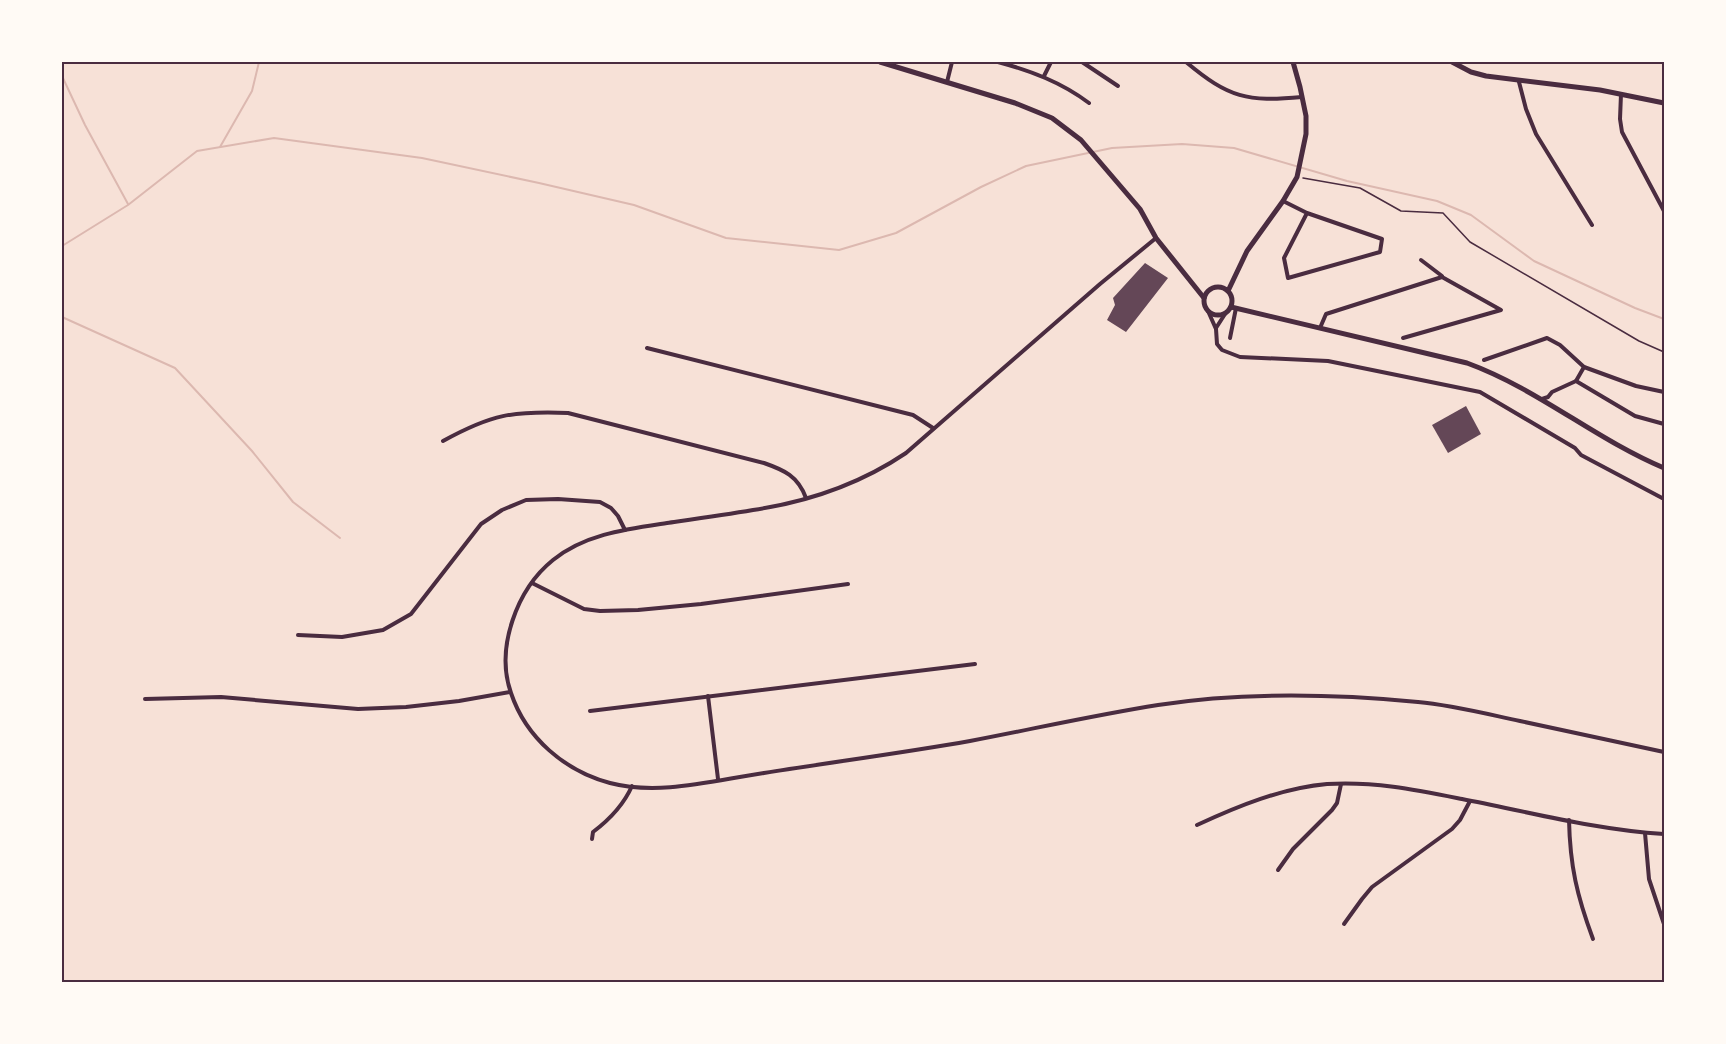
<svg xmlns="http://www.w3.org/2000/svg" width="1726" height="1044" font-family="Quicksand,sans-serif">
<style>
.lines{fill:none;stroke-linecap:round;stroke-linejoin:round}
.stream{stroke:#dcb8b0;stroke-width:2}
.building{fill:#644757}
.path{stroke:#4a2c40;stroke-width:1.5}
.minor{stroke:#4a2c40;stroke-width:4}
.tertiary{stroke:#4a2c40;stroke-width:5}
.neatline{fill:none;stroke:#4a2c40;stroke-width:2}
</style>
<rect width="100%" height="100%" fill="#f7e1d7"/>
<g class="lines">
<g class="stream">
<polyline points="62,76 85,125 128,204"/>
<polyline points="220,147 252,91 259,62"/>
<polyline points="62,246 128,205 197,151 274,138 422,158 539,183 634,205 726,238 839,250 896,233 981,187 1026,166 1112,148 1182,144 1234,148 1347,181 1437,201 1471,215 1534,261 1635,308 1664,319"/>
<polyline points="62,317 175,368 252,451 293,502 340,538"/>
</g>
</g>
<g class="building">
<polygon points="1145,263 1168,278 1126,332 1107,320 1115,305 1113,298"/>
<polygon points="1466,406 1481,434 1448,453 1432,425"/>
</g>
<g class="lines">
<polyline class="path" points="1303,178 1360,188 1401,211 1443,213 1470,242 1639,341 1664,352"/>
<g class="minor">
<path d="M998,62C1031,71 1061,82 1089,103"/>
<polyline points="1082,62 1118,86"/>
<path d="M1186,62C1229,98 1247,102 1302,97"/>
<polyline points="1044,76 1051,62"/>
<polyline points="947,82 952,62"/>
<polyline points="1519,82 1526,109 1536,134 1592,225"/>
<polyline points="1621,94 1620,119 1622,132 1664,211"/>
<polyline points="1283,201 1307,213 1382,239 1380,252 1288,278 1284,258 1307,213"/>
<path d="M1156,238L1100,284L906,453C860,484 807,502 753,510C724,515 695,519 667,523C627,529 585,534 553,560C517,589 495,648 511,693C526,738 565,771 610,783C660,796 715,780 764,773C833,762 902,753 970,741C1033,729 1095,715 1158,705C1242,692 1334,694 1418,702C1452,705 1487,714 1520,721C1568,731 1616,742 1664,752"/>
<polyline points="1421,260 1442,276"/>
<polyline points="1208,311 1216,329 1217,344 1222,350 1240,357 1328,361 1480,392 1575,448 1581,455 1664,499"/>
<polyline points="1216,328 1225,314"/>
<polyline points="1320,328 1326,314 1442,277 1501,310 1403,338"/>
<polyline points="1230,338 1236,308"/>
<polyline points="647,348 913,415 933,428"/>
<polyline points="1484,360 1547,338 1560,345 1584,367 1636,386 1664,392"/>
<polyline points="1576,381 1584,367"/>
<polyline points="1542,399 1548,397 1552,392 1576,381 1635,416 1664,424"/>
<path d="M443,441C492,414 512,411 568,413L764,463C784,470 798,476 806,498"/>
<polyline points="532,583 584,609 600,611 638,610 701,604 848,584"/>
<polyline points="298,635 342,637 383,630 411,614 481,524 502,510 526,500 558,499 600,502 611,508 618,516 625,530"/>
<polyline points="708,696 718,779"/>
<polyline points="145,699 221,697 358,709 406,707 459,701 510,692"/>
<polyline points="590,711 975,664"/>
<path d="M1569,820C1570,866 1577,896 1593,939"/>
<path d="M1197,825C1238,806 1282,788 1327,784C1374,781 1417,790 1462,799C1529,812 1597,830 1664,834"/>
<polyline points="1645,833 1649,879 1664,924"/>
<path d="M592,839L593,832C609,820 624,804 632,786"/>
<polyline points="1278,870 1293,849 1332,810 1337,803 1341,784"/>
<polyline points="1344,924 1362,899 1372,887 1452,829 1460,820 1470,801"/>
</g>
<g class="tertiary">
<polyline points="880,62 1015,103 1052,118 1081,140 1140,209 1156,238 1204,298"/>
<polyline points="1452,62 1471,72 1486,76 1600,90 1664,103"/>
<circle cx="1218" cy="301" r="14"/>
<polyline points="1228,291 1247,251 1283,201 1297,177 1306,134 1306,116 1300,87 1293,62"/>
<path d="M1231,307L1467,363C1538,389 1595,439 1664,468"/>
</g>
</g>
<rect width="1726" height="1044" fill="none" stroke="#fffaf5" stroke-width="126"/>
<rect x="63" y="63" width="1600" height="918" class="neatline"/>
</svg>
